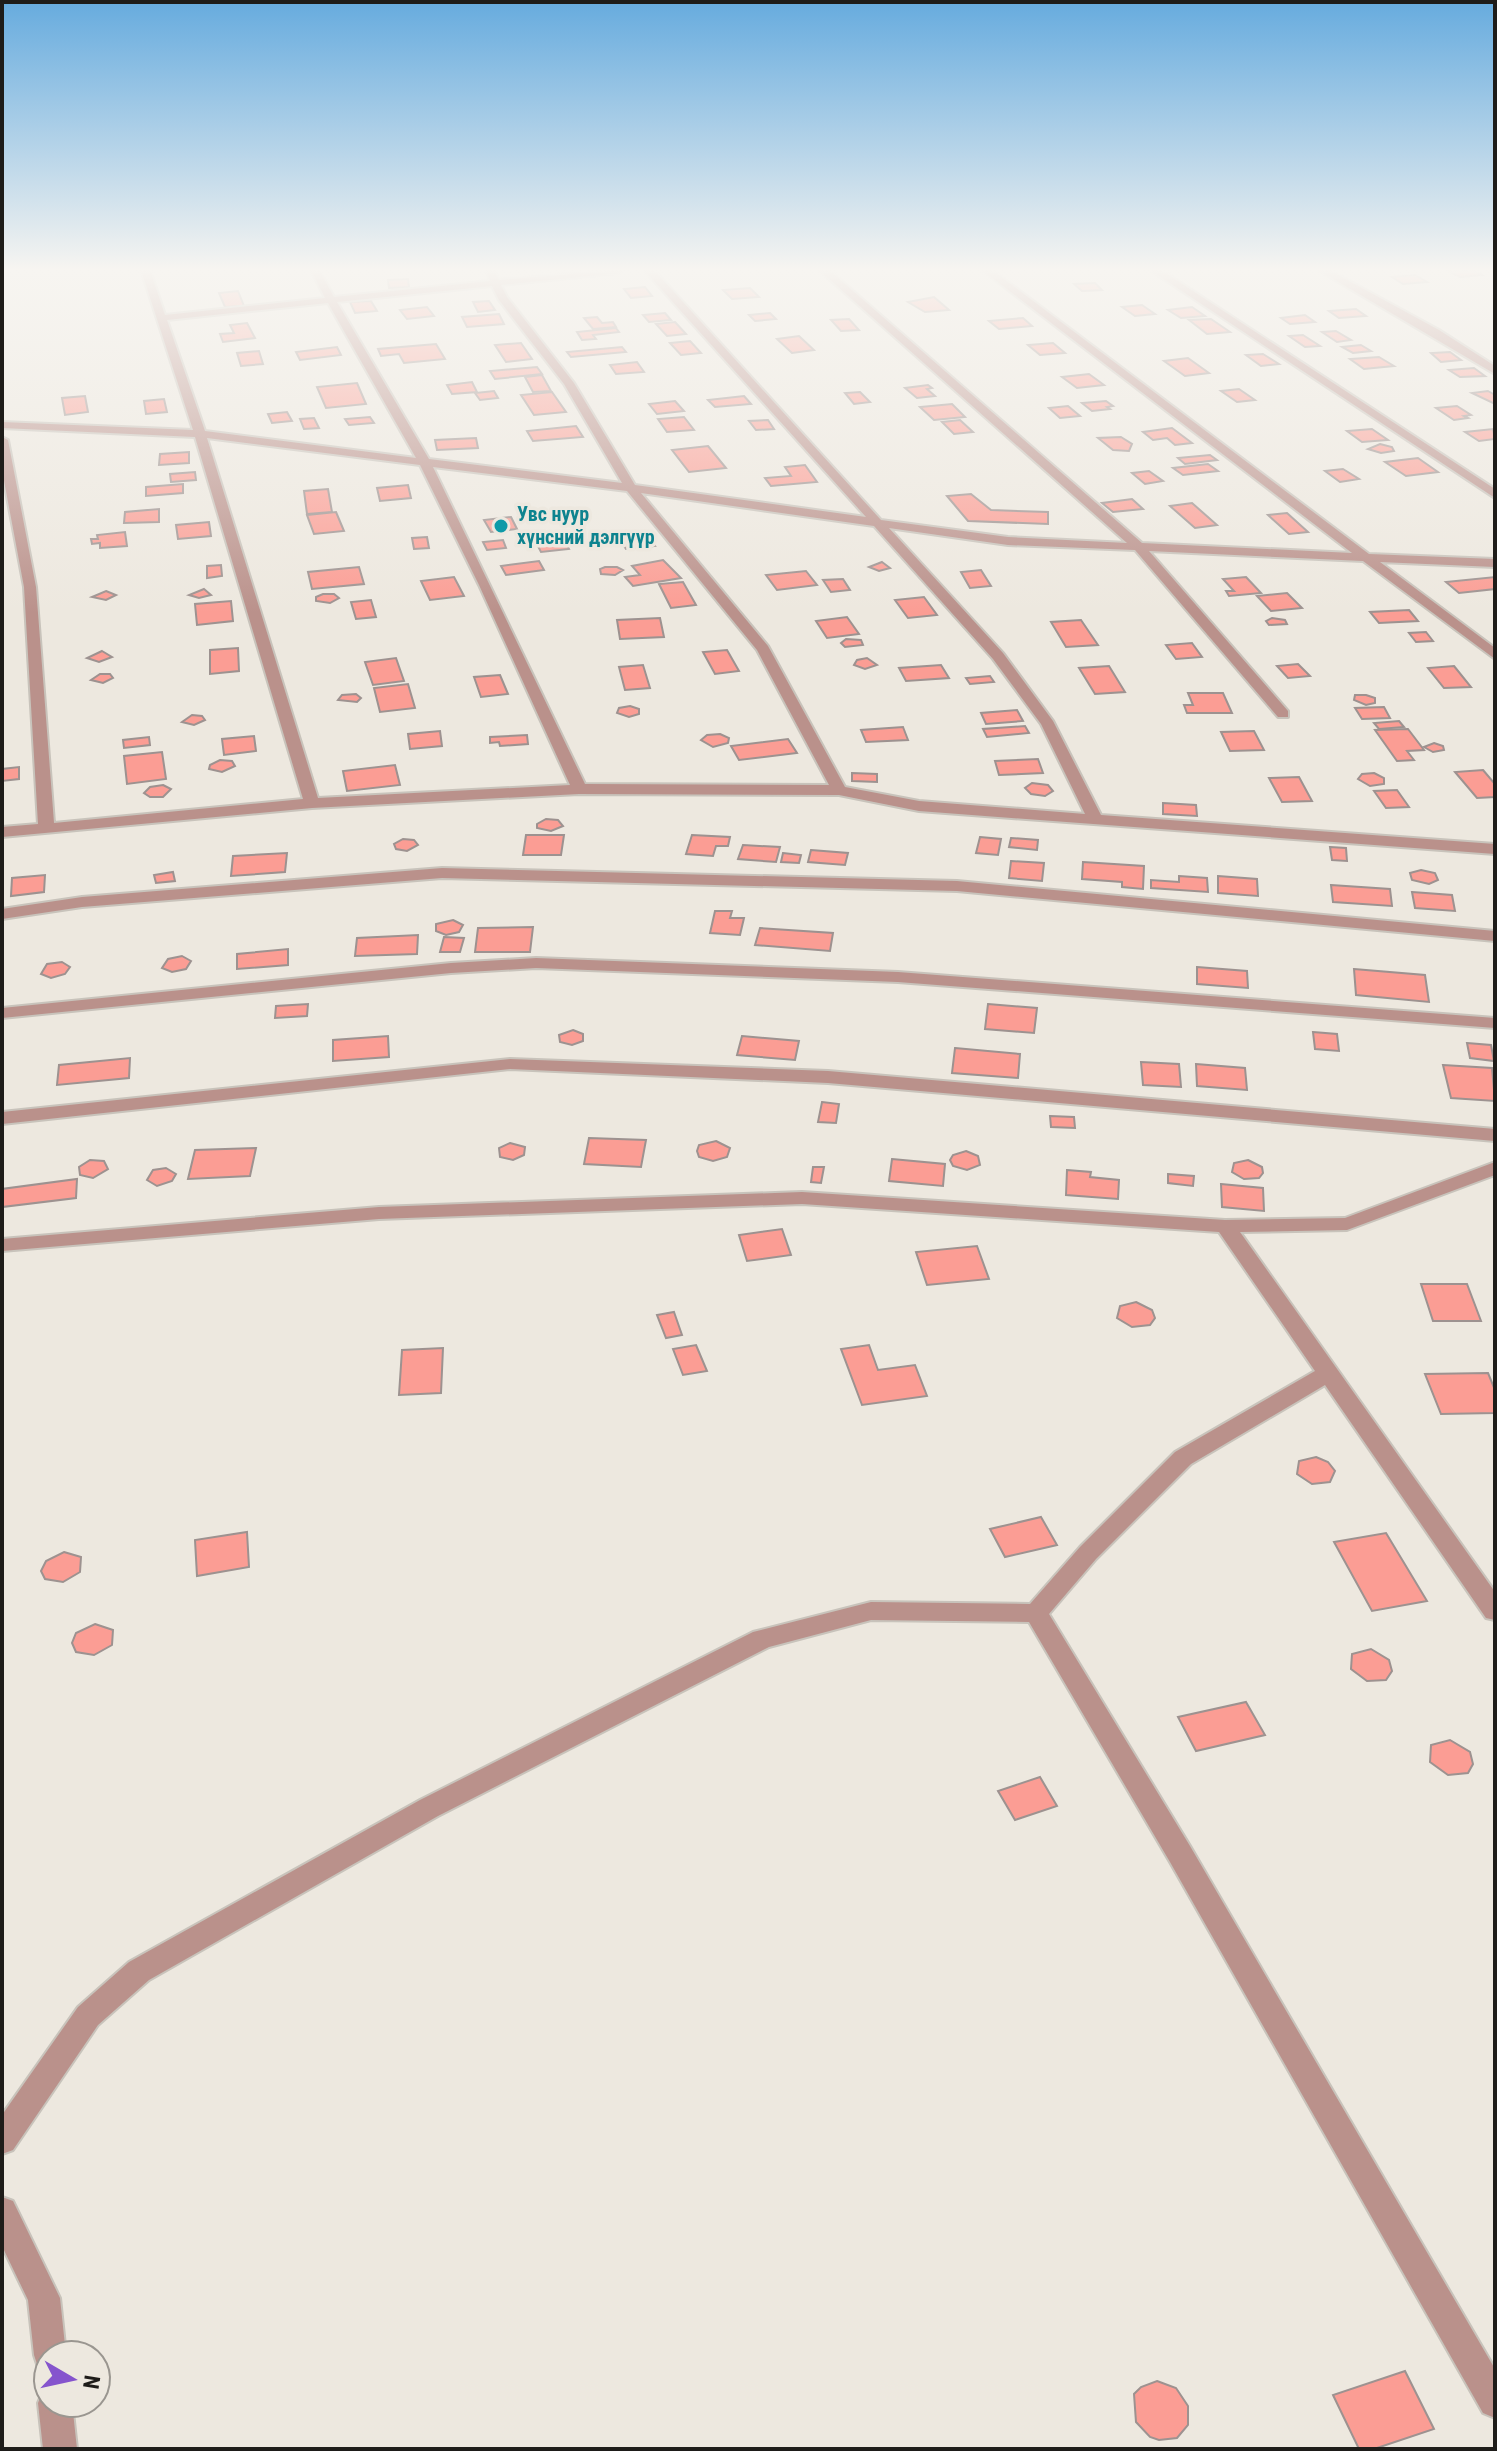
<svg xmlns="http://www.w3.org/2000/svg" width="1497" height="2451" font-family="'Roboto Condensed',sans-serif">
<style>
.building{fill:#fb9d94;stroke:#9d9290;stroke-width:2}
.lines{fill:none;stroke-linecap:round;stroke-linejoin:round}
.minor-casing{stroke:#c8c3bb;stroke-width:4}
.minor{fill:#ba918b;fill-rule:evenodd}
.culture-dot{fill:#0f9aa8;stroke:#ede8df;stroke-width:3}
.labels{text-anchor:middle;stroke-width:7;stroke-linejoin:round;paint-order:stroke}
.far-culture-label{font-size:20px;font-weight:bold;fill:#0d838f;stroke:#ede8df;text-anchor:start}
</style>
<rect width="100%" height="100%" fill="#ede8df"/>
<g class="building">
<polygon points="1472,270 1482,275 1460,277 1448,271"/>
<polygon points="1415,275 1427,282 1403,284 1392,277"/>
<polygon points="408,279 409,287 389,288 388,280"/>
<polygon points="1095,283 1102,290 1082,291 1074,284"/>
<polygon points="645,287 652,296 631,298 624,289"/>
<polygon points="750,288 759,297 732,299 723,290"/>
<polygon points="238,291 244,306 225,307 219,293"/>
<polygon points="934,297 949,310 925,312 908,302"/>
<polygon points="371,301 377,311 355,313 350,302"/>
<polygon points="489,301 495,310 478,312 473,302"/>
<polygon points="1142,305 1155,314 1135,316 1122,307"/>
<polygon points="427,307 434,316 407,319 400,310"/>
<polygon points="1192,307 1205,316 1181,318 1168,310"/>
<polygon points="1356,309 1366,316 1339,318 1329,311"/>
<polygon points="665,313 671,320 649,322 643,315"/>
<polygon points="770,313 776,319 755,321 749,315"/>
<polygon points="499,314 504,324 467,327 462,317"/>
<polygon points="1305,315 1315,322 1290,324 1281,318"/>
<polygon points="597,317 602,323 613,322 616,327 593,329 584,318"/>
<polygon points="1023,318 1032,326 999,329 989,321"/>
<polygon points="849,319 859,330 841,331 831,320"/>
<polygon points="1211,319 1230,332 1207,334 1189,320"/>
<polygon points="675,322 686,334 667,336 656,324"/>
<polygon points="247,323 255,338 223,342 220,334 234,333 230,325"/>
<polygon points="616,328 619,332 593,335 596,339 582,340 577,332"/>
<polygon points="1336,331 1351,340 1337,342 1322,332"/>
<polygon points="1303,335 1320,346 1305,347 1289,336"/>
<polygon points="799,336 814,350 792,353 777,339"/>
<polygon points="690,341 701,353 681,355 670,343"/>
<polygon points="521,343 532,359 506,362 495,345"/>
<polygon points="1053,343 1065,353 1040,355 1028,345"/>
<polygon points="436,344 445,359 404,363 399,354 381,356 378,349"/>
<polygon points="1361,345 1371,351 1353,353 1342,347"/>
<polygon points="337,347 341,355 300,360 296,352"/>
<polygon points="622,347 626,352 571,357 567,352"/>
<polygon points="259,351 263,364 241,366 237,353"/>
<polygon points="1450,352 1461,360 1441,362 1431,353"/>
<polygon points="1263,354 1279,364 1261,366 1246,355"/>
<polygon points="1379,357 1394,366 1364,369 1350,359"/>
<polygon points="1188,358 1209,373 1185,376 1164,361"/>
<polygon points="637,362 644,372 616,374 610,365"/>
<polygon points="537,367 542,374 495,379 490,371"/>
<polygon points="1474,368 1485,376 1460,377 1449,370"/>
<polygon points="1089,374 1104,385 1077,388 1062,377"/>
<polygon points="542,375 551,391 533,392 525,377"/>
<polygon points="472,382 477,392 452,394 447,385"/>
<polygon points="357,383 366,404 326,408 317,387"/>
<polygon points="928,385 932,388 927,389 935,396 917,398 905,388"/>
<polygon points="1239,389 1255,400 1237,402 1221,391"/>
<polygon points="494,391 498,398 480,400 475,393"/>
<polygon points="1488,391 1495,395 1495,404 1472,393"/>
<polygon points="552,392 566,412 534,415 521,395"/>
<polygon points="860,392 870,402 854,404 845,393"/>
<polygon points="85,396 88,412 65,415 62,398"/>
<polygon points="744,396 751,404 715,407 708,400"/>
<polygon points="164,399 167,412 146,414 144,401"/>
<polygon points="675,401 684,411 657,414 649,404"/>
<polygon points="1106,401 1113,406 1107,407 1110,409 1092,411 1082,403"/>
<polygon points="952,404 965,417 934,420 920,407"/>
<polygon points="1068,406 1080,416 1060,418 1049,408"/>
<polygon points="1457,406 1471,415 1464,416 1468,418 1454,420 1436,408"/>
<polygon points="287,412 292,421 272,423 268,414"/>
<polygon points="370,417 374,423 349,425 345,419"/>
<polygon points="684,417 694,430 667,432 658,419"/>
<polygon points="314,418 319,428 304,429 300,419"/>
<polygon points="768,420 774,429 756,430 749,421"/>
<polygon points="960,420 973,432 954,434 942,422"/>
<polygon points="576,426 583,437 533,441 527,431"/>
<polygon points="1172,428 1192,443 1175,445 1167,438 1153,440 1143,432"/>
<polygon points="1372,429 1388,440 1362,442 1347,431"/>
<polygon points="1493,429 1495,439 1479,441 1465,432"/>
<polygon points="1121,437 1132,444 1129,451 1113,450 1098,438"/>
<polygon points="476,438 478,448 437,450 435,440"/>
<polygon points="1380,444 1392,447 1394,451 1381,453 1368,449"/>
<polygon points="708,446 726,468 689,472 672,450"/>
<polygon points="189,452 189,463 159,465 160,454"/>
<polygon points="1210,455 1217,460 1185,464 1178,458"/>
<polygon points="1418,458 1438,472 1406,476 1385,462"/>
<polygon points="1208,464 1218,471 1183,475 1173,468"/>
<polygon points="805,465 817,482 771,486 765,478 791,476 785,467"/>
<polygon points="1343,469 1359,479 1340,482 1325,471"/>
<polygon points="1149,471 1163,481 1145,484 1132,473"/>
<polygon points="195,472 196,480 171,482 170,474"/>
<polygon points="183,484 183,493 146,496 146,487"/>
<polygon points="408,485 411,498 380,501 377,488"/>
<polygon points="328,489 332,512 307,514 304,491"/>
<polygon points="971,494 991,510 1048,512 1048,524 968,521 947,496"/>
<polygon points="1132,499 1143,509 1113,512 1102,503"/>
<polygon points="1192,503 1217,525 1195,528 1170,506"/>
<polygon points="159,509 159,522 124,523 125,512"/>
<polygon points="336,512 344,531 314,534 307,515"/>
<polygon points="1287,513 1308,532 1289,534 1268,515"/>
<polygon points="511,517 517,529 491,532 484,520"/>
<polygon points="209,522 211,536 178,539 176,525"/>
<polygon points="559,531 569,549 541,552 532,535"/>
<polygon points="125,532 127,546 100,548 100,543 92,544 91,539 98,539 97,535"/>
<polygon points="647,535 655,546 626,549 619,538"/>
<polygon points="427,537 429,548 414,549 412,538"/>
<polygon points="503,540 506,548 487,550 483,542"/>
<polygon points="663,560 681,578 633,586 625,577 640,575 632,566"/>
<polygon points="539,561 544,570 506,575 501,566"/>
<polygon points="882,562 890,568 879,571 869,567"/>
<polygon points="221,565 222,576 207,578 207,566"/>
<polygon points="359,567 364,584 312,589 308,572"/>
<polygon points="605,567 617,567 623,570 615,575 601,574 600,569"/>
<polygon points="981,570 991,586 970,588 961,572"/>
<polygon points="806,571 817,585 777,590 766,575"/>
<polygon points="454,577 464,596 430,600 421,581"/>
<polygon points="1246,577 1261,593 1229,596 1226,591 1234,591 1223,579"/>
<polygon points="1495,577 1495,589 1459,593 1446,582"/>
<polygon points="843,579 850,590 831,592 823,580"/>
<polygon points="683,582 696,605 671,608 659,584"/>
<polygon points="204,589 211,595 199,598 189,595"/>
<polygon points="106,591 116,595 106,600 92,597"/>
<polygon points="1287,593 1302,608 1271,611 1257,596"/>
<polygon points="323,594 334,594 339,598 330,603 316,601 316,597"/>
<polygon points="924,597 937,615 908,618 895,600"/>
<polygon points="371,600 376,617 356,619 351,602"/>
<polygon points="231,601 233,621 197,625 195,604"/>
<polygon points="1409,610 1418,621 1379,623 1370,612"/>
<polygon points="847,617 859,634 827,638 816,621"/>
<polygon points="660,618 664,637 620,639 617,620"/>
<polygon points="1272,618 1285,620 1287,624 1269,625 1266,621"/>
<polygon points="1081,620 1098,645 1066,647 1051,622"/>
<polygon points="1426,632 1433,641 1416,642 1409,633"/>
<polygon points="846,639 861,640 863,645 845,647 841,643"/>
<polygon points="1192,643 1202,657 1176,659 1166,645"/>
<polygon points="238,648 239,671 210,674 210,650"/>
<polygon points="727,650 739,671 715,674 703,652"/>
<polygon points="102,651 112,657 99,662 87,658"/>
<polygon points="396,658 404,681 373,685 365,662"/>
<polygon points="867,658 877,665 865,669 854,665 857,660"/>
<polygon points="1298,664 1310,676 1288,678 1277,666"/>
<polygon points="643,665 650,688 625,690 619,667"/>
<polygon points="941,665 949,678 906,681 899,668"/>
<polygon points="1109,666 1125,692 1095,694 1079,668"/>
<polygon points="1454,666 1471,687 1444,688 1428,668"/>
<polygon points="100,674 110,674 113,678 103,683 91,680"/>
<polygon points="500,675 508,694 481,697 474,677"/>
<polygon points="990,676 994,682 970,684 966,678"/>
<polygon points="408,684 415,708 380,712 374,688"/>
<polygon points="1188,693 1223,693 1232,713 1187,713 1184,705 1193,705"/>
<polygon points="356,694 361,698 357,702 338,700 342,695"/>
<polygon points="1366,695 1375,698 1375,703 1366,705 1354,700 1355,695"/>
<polygon points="630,706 639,709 639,714 629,717 617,713 619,708"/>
<polygon points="1384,707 1390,718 1362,719 1355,708"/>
<polygon points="1017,710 1023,721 986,724 981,713"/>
<polygon points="192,715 202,716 205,720 194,725 182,722"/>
<polygon points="1399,721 1404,727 1379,729 1374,723"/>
<polygon points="1025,726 1029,733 987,737 983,729"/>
<polygon points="903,727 908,740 866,742 861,730"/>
<polygon points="1408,729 1424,750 1407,751 1414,760 1397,761 1375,730"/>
<polygon points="440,731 442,746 410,749 408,734"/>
<polygon points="1254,731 1264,750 1230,751 1221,732"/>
<polygon points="720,734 729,738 728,743 713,747 701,740 707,735"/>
<polygon points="527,735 528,744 500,746 499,742 490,743 490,737"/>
<polygon points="254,736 256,751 224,755 222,739"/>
<polygon points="149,737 150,745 124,748 123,740"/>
<polygon points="788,739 797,753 739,760 731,746"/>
<polygon points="1434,743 1443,746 1444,750 1433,752 1424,747"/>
<polygon points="162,752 166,779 127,784 124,756"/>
<polygon points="1038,759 1043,773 999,775 995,761"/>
<polygon points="220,760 232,761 235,766 222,772 209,769 210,765"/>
<polygon points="395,765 400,785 347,791 343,771"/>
<polygon points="19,767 19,779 2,781 2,769"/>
<polygon points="1483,770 1495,784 1495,797 1477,798 1455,772"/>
<polygon points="852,773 877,774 877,782 852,781"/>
<polygon points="1374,773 1384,778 1384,784 1370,786 1358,779 1362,774"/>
<polygon points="1299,777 1312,801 1282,802 1269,778"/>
<polygon points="1032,783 1048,785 1053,791 1045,796 1031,794 1025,788"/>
<polygon points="163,785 171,789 163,797 150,797 144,793 150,787"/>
<polygon points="1397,790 1409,807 1386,808 1374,791"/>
<polygon points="1163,803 1196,805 1197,816 1163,814"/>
<polygon points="546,819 558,820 563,826 551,831 537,828 537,824"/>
<polygon points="526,835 564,835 561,855 523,855"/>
<polygon points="692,835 730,837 728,846 716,846 713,856 686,854"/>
<polygon points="980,837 1001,839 998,855 976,853"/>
<polygon points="1011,838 1038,840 1037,850 1009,847"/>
<polygon points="403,839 414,840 418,845 407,851 396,849 394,844"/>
<polygon points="743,845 780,847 776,862 738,859"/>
<polygon points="1330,847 1346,848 1347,861 1332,860"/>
<polygon points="811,850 848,853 845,865 808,862"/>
<polygon points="287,853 285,872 231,876 233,856"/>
<polygon points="783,853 801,855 799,863 781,862"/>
<polygon points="1011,861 1044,863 1042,881 1009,878"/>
<polygon points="1083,862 1144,866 1143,889 1122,887 1122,882 1082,879"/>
<polygon points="1421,870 1435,873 1438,880 1429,884 1412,880 1410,873"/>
<polygon points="173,872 175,881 156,883 154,875"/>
<polygon points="45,875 44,892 11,896 12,878"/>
<polygon points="1179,876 1207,878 1208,892 1151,888 1151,880 1179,882"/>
<polygon points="1218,876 1257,879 1258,896 1218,893"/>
<polygon points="1331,885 1390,889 1392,906 1333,902"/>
<polygon points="1412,892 1452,895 1455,911 1415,908"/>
<polygon points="715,911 732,911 730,918 744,918 740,935 710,933"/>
<polygon points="453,920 463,925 459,932 446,935 436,931 436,924"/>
<polygon points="533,927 530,952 475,952 478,928"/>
<polygon points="760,928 833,933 830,951 755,945"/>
<polygon points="418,935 417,954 355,956 357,938"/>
<polygon points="444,937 464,938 460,952 440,952"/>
<polygon points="288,949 288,965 237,969 237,954"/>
<polygon points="182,956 191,961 186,969 172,972 162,968 168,959"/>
<polygon points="62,962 70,967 65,974 51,978 41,974 47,964"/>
<polygon points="1197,967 1247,971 1248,988 1197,984"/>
<polygon points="1354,969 1425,975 1429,1002 1356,995"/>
<polygon points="308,1004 307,1016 275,1018 276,1006"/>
<polygon points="988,1004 1037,1008 1034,1033 985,1029"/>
<polygon points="573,1030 583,1034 583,1041 572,1045 560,1042 559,1035"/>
<polygon points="1313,1032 1337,1034 1339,1051 1315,1049"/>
<polygon points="388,1036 389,1057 333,1061 333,1040"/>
<polygon points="742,1036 799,1041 795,1060 737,1055"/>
<polygon points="1467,1043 1491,1045 1494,1061 1470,1058"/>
<polygon points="955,1048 1020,1054 1018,1078 952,1073"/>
<polygon points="130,1058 129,1078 57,1085 59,1065"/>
<polygon points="1141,1062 1179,1064 1181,1087 1143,1085"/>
<polygon points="1196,1064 1245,1068 1247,1090 1197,1086"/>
<polygon points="1443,1065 1492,1068 1495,1101 1451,1098"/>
<polygon points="822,1102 839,1104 836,1123 818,1122"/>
<polygon points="1050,1116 1074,1117 1075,1128 1051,1127"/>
<polygon points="589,1138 646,1140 641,1167 584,1164"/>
<polygon points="716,1141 730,1148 727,1157 713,1161 699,1157 697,1151 699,1145"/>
<polygon points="510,1143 525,1147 524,1155 513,1160 500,1157 499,1148"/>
<polygon points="256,1148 250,1176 188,1179 195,1150"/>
<polygon points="966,1151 978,1156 980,1165 967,1170 953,1166 950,1160 953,1155"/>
<polygon points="892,1159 945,1164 943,1186 889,1181"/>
<polygon points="90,1160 104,1161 108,1169 93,1178 80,1175 79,1167"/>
<polygon points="1248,1160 1262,1167 1263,1173 1259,1178 1244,1179 1232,1172 1234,1163"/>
<polygon points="813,1167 824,1167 821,1183 811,1182"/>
<polygon points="166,1168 176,1174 172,1181 157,1186 147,1180 153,1170"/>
<polygon points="1067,1170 1091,1172 1090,1177 1119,1180 1118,1199 1066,1195"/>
<polygon points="1168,1174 1194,1176 1193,1186 1168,1183"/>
<polygon points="77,1179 76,1198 2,1207 2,1189"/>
<polygon points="1221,1184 1263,1188 1264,1211 1222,1207"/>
<polygon points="782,1229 791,1255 747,1261 739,1235"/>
<polygon points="977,1246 989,1279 927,1285 916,1252"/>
<polygon points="1421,1284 1467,1284 1481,1321 1433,1321"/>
<polygon points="1136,1302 1152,1310 1155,1318 1150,1325 1132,1327 1117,1318 1120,1306"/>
<polygon points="674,1312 682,1335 666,1338 657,1315"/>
<polygon points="696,1345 707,1371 683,1375 673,1349"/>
<polygon points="869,1345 878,1370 915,1365 927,1396 862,1405 841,1349"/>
<polygon points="443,1348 441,1393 399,1395 402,1350"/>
<polygon points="1488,1373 1495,1390 1495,1413 1441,1414 1425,1374"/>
<polygon points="1316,1457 1328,1462 1335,1471 1330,1482 1312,1484 1297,1474 1299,1461"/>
<polygon points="1041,1517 1057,1545 1005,1557 990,1529"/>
<polygon points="247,1532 249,1567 197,1576 195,1540"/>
<polygon points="1386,1533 1427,1601 1372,1611 1334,1542"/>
<polygon points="64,1552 81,1557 80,1572 63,1582 45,1579 41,1571 46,1561"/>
<polygon points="95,1624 113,1630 112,1645 94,1655 76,1652 72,1643 76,1633"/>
<polygon points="1371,1649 1389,1660 1392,1671 1386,1680 1367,1681 1351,1669 1352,1654"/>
<polygon points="1246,1702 1265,1735 1196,1751 1178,1717"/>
<polygon points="1450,1740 1470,1752 1473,1764 1468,1773 1448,1775 1430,1762 1431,1745"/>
<polygon points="1040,1777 1057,1806 1015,1820 998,1791"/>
<polygon points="1405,2371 1434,2429 1374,2449 1359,2449 1333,2395"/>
<polygon points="1157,2381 1176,2388 1188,2406 1188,2425 1177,2438 1159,2440 1150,2437 1136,2422 1134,2394 1141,2387"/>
</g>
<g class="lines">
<defs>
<g id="minor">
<path d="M141,270H150L165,315L325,298L311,270H319L334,297L490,281L486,270H494L499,280L623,270L619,273L501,285L507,297L574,383L635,485L866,517L644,270H654L881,520L1008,537L1127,543L819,270H829L1142,543L1352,553L982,270H992L1369,554L1495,559V567L1380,562L1495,648V659L1363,561L1149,551L1288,711V717H1278L1135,550L1008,545L889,528L1003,653L1053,721L1101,815L1495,844V854L919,811L839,795L579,794L312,808L2,837V827L38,824L24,587L2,470V437L8,440L36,587L54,823L303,799L195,437L2,428V422L193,430ZM492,286L499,300L564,384L622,483L429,459L337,302ZM328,303L416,458L205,431L167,320ZM207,438L420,465L479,585L570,785L318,798ZM433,467L627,491L757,650L829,785L585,784ZM641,493L874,526L993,659L1041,724L1085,814L919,801L845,787L768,646Z"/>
<polygon points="1150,270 1161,270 1495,489 1495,498"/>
<polygon points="1318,270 1329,270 1439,330 1495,366 1495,374"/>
<polygon points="442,868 957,881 1495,931 1495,941 957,891 442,878 82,907 2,919 2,909 82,897"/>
<polygon points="536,958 898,972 1495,1018 1495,1028 898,982 536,968 451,973 2,1018 2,1008 451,963"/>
<polygon points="510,1059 828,1071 1495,1129 1495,1141 828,1083 510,1069 2,1124 2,1112"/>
<polygon points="1495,1162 1495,1175 1347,1230 1240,1232 1495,1592 1495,1620 1486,1618 1325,1385 1191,1464 1096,1559 1049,1614 1190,1846 1495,2369 1495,2418 1483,2413 1170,1862 1029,1622 871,1620 769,1647 438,1816 149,1980 98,2025 13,2150 2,2154 2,2115 78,2007 129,1962 420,1800 753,1632 871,1602 1030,1604 1080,1547 1175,1452 1315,1371 1219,1232 802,1204 379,1219 2,1251 2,1239 379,1207 802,1192 1225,1220 1345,1218"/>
<polygon points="2,2197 13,2201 60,2298 66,2355 48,2355 48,2370 38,2367 34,2355 28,2300 2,2246"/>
<polygon points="48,2389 48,2403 72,2403 77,2449 43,2449 38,2403 43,2391"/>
</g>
</defs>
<use href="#minor" class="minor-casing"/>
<use href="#minor" class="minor"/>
</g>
<linearGradient id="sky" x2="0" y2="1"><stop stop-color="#66abde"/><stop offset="0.44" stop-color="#f7f5f1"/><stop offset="1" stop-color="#f7f5f1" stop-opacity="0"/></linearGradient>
<rect width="1497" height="613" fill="url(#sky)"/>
<circle class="culture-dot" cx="501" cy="526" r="8"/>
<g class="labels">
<g class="far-culture-label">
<text x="517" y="521">Увс нуур<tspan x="517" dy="23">хүнсний дэлгүүр</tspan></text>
</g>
</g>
<rect width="1497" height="2451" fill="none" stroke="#1e1c19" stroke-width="8"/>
<g transform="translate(72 2379) rotate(99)"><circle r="38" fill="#ede8df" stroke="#9a9690" stroke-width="2"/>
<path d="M0-6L14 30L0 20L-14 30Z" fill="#8554cd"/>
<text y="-12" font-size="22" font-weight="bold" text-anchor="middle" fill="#1e1c19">N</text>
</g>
</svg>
